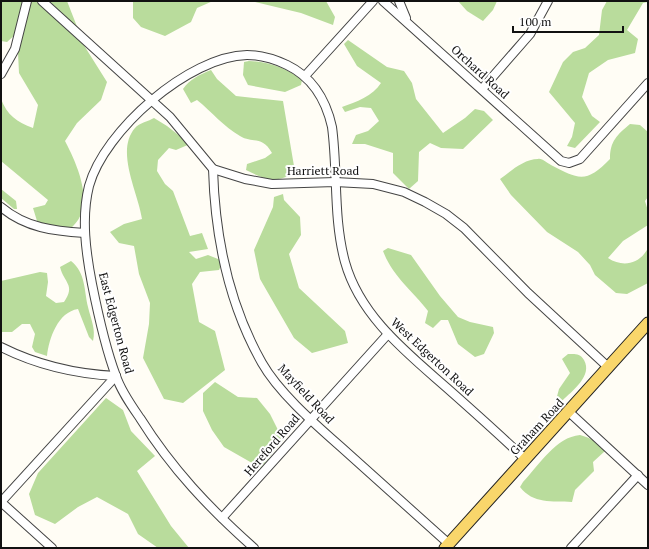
<svg xmlns="http://www.w3.org/2000/svg" width="649" height="549" font-family="'PT Serif',serif">
<style>
.forest{fill:#b9dc9c}
.lines{fill:none;stroke-linecap:round;stroke-linejoin:round}
.minor-casing{stroke:#444;stroke-width:10}
.major-casing{stroke:#222;stroke-width:13}
.minor{stroke:#fff;stroke-width:8}
.major{stroke:#f9d66b;stroke-width:11}
.labels{text-anchor:middle;stroke-width:4;stroke-linejoin:round;paint-order:stroke}
.street-label{font-size:12px;fill:#111;stroke:#fff}
</style>
<rect width="100%" height="100%" fill="#fffdf5"/>
<g class="forest">
<path d="M1,1H67L85,47L107,82L101,100L77,123L65,141C77,164 97,207 71,228L44,225L37,221L33,208L45,205L48,200L1,161V99C7,115 17,122 33,128L38,105L19,73L17,33L7,42L1,41Z"/>
<polygon points="133,1 213,1 197,8 191,22 165,36 141,27 133,18"/>
<polygon points="251,1 326,1 335,17 333,25 301,13"/>
<polygon points="458,1 497,1 493,10 483,21 467,11"/>
<polygon points="607,1 648,2 643,3 627,30 638,39 635,53 608,60 589,73 582,97 592,116 600,122 575,148 567,146 572,137 575,123 549,92 563,62 573,52 585,48 599,35 602,10"/>
<path d="M348,40L387,67L404,71L412,83L416,99L443,133L465,118L475,109L484,111L493,120L463,149L441,148L430,143L419,152L418,181L409,189L393,173V153L365,144H352L356,135L368,131L379,121L371,108L360,107L345,112L342,107C356,102 373,96 381,83L357,66L344,44Z"/>
<path d="M249,61C269,62 286,68 302,80L301,85L285,92L248,85L243,75L244,62Z"/>
<path d="M211,70L217,79L236,96L283,101L295,172C276,184 266,180 246,170L247,164L265,158L272,153C262,135 253,144 240,136C224,127 212,112 197,100L191,103L183,89C190,79 199,75 211,70Z"/>
<path d="M154,118L167,126L190,144L176,150L169,148L158,160L157,171L165,184L173,191L190,236L202,233L208,249L189,252L196,259L208,255L223,261L219,270L200,272L192,284L199,322L215,331L225,370L183,403L164,399L143,358L149,324L150,303L139,274L134,246L119,243L110,232L124,224L142,219C138,192 115,151 135,128C139,123 149,121 154,118Z"/>
<path d="M630,124L640,125L648,132V197L645,201L648,211V225L623,241L608,258C623,268 640,264 648,248V283L627,294L616,293L595,275L590,265L578,252L547,232L511,195L500,179C511,171 524,159 538,159C542,158 547,163 551,165C579,180 587,183 610,159C610,141 617,135 630,124Z"/>
<polygon points="1,189 16,201 17,209 14,209 1,198"/>
<polygon points="283,194 284,200 300,217 301,235 289,254 299,288 345,331 348,343 312,353 294,338 260,279 254,250 273,207 274,197"/>
<path d="M388,248L411,255L440,296L458,317L470,322L493,327L494,333L484,354L475,357L458,344L448,320H441L433,328L425,323L428,311C412,290 393,277 383,251Z"/>
<path d="M71,261C86,273 84,291 88,307C91,320 96,329 93,341L89,337L78,309C58,312 49,338 47,356L35,352L32,347L35,334L30,324H22L12,332H1V281L40,272L47,273L48,282L46,296L56,303L64,302C76,285 64,283 60,267Z"/>
<path d="M568,354C575,354 580,353 584,360C593,376 572,391 562,401L556,400L559,389L570,373L562,359Z"/>
<polygon points="215,382 238,397 257,398 270,414 283,440 261,468 224,447 212,430 203,411 203,393"/>
<polygon points="106,398 123,410 131,431 155,456 137,471 171,526 189,548 158,548 138,534 128,514 97,497 78,507 55,524 35,515 29,494 38,473"/>
<path d="M580,435C591,438 598,442 605,451L593,462L594,471L575,490L572,502C552,501 533,504 520,487L523,482C539,465 556,437 580,435Z"/>
</g>
<g class="lines">
<defs>
<g id="minor">
<polyline points="42,1 170,117 213,169 245,179 272,184 335,182 373,184 404,192 425,202 446,214 464,228 528,293 608,367"/>
<polyline points="383,1 561,161 569,163 580,159 648,83"/>
<polyline points="399,1 406,18"/>
<polyline points="1,74 15,49 27,1"/>
<polyline points="305,76 373,1"/>
<polyline points="482,89 530,34 548,1"/>
<path d="M213,169C215,237 228,303 262,363C279,393 315,424 341,447C377,479 413,512 449,544"/>
<path d="M1,207C26,228 54,231 85,233"/>
<path d="M1,347C37,365 75,374 116,376"/>
<polyline points="569,412 648,485"/>
<polyline points="1,502 116,376"/>
<polyline points="1,502 52,548"/>
<polyline points="222,518 388,334"/>
<path d="M254,548C209,508 172,469 140,418C131,405 121,391 116,376C105,347 98,314 92,284C86,253 81,218 89,186C104,131 189,56 247,55C261,55 274,59 287,65C312,77 326,100 332,127C338,172 333,218 345,262C360,316 406,352 447,388C473,411 500,435 525,459"/>
<polyline points="571,548 638,475"/>
</g>
<polyline id="major" points="445,548 648,323"/>
</defs>
<use href="#minor" class="minor-casing"/>
<use href="#major" class="major-casing"/>
<use href="#minor" class="minor"/>
<use href="#major" class="major"/>
</g>
<g class="labels">
<g class="street-label">
<text transform="translate(480 72) rotate(42)" y="4">Orchard Road</text>
<text x="323" y="175">Harriett Road</text>
<text transform="translate(116 323) rotate(75)" y="4">East Edgerton Road</text>
<text transform="translate(432 357) rotate(43)" y="4">West Edgerton Road</text>
<text transform="translate(306 394) rotate(47)" y="4">Mayfield Road</text>
<text transform="translate(537 427) rotate(-47)" y="4">Graham Road</text>
<text transform="translate(272 445) rotate(-49)" y="4">Hereford Road</text>
</g>
</g>
<rect width="649" height="549" fill="none" stroke="#111111" stroke-width="4"/>
<path d="M513 26v6h110v-6" fill="none" stroke="#111111" stroke-width="2"/>
<text x="519" y="26" font-size="12" fill="#111111" stroke="#ffffff" stroke-width="3" paint-order="stroke">100 m</text>
</svg>
